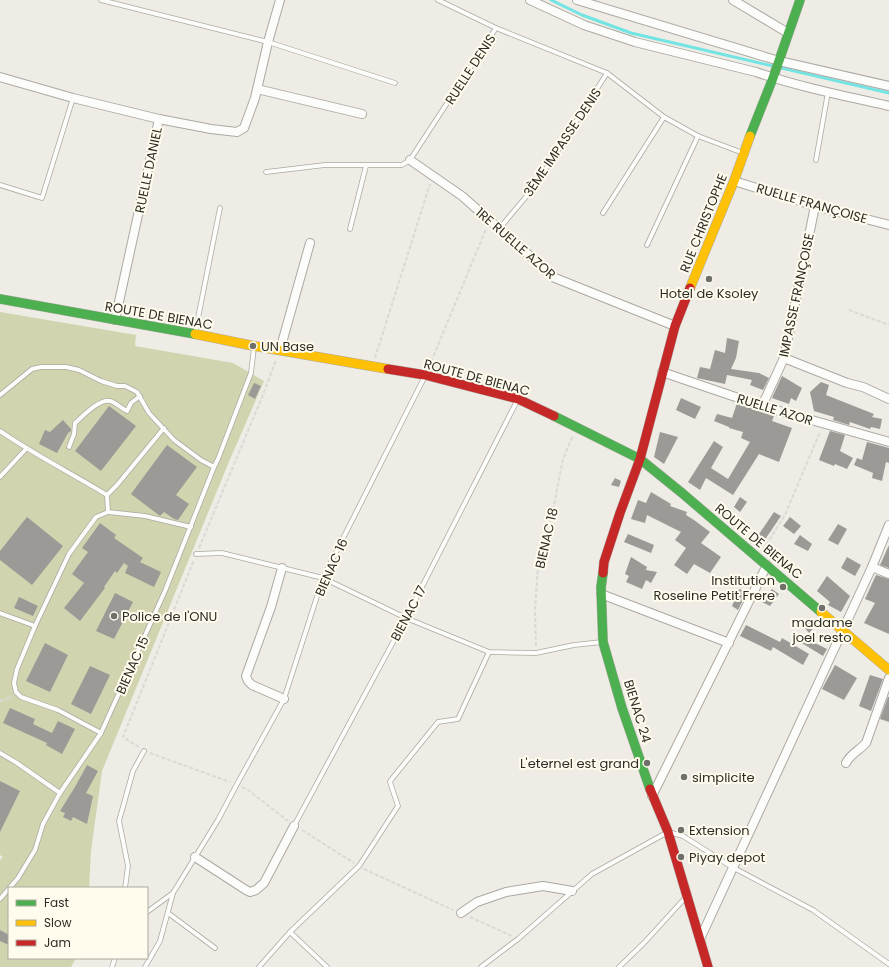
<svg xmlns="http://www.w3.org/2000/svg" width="889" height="967" font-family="Poppins,sans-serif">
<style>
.grass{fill:#d1d4ae}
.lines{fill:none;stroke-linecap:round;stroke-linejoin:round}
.stream{stroke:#72e4e4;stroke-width:3}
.building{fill:#9c9a97}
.lane-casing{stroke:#aba9a3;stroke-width:5.5}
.street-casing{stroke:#aba9a3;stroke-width:10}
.fast-casing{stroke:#aba9a3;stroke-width:10}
.slow-casing{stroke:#aba9a3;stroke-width:10}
.jam-casing{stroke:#aba9a3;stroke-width:10}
.path{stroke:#dad9d7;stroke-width:2;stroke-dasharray:4 2;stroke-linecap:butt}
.lane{stroke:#fcfcfb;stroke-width:4}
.street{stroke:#fcfcfb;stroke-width:8}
.fast{stroke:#4caf50;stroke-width:9}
.slow{stroke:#ffc107;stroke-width:9}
.jam{stroke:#c62828;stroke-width:9}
.poi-dot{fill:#716f69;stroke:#fffced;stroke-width:1.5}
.labels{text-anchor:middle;stroke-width:4;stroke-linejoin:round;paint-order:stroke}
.street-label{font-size:13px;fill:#2d2c27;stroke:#fffced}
.poi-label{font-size:13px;fill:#2d2c27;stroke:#fffced;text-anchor:start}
</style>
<rect width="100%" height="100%" fill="#eeece4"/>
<polygon class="grass" points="0,312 136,335 135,346 233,363 264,381 228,464 102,771 91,851 89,888 9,888 9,958 76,958 71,967 0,967 0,860 3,857 0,855"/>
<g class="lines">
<polyline class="stream" points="551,0 582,15 631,33 889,93"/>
</g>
<g class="building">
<polygon points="727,338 739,341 736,358 731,369 759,373 769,378 763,390 750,385 752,380 727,375 725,384 697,378 700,367 710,369 715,350 725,353"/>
<polygon points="782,376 802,388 796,401 791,398 789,404 772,398"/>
<polygon points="821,382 829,385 826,395 874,414 872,417 882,419 880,429 871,427 870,429 850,422 849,425 833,420 834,417 814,411 810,392"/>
<polygon points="254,383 261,386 255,399 248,395"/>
<polygon points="681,398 701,407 695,419 676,410"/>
<polygon points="737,403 767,413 774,416 772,421 792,428 779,462 759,454 733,495 706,478 700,490 688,482 714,441 723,447 711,468 728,479 750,442 741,438 743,432 729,428 729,427 714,421 717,414 732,418"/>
<polygon points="109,406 136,426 101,471 75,451"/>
<polygon points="63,420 71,429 71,431 68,433 57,453 39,444 45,430 50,432"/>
<polygon points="830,431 845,435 840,451 853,458 847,469 835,464 834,466 819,460"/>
<polygon points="660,432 678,437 664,464 654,457"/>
<polygon points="867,442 889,448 889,463 886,462 882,481 872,478 873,473 854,465 857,458 862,460"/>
<polygon points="167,445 197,467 176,495 189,504 178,520 174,519 164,512 160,516 131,494"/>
<polygon points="615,478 621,481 619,487 611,485"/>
<polygon points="651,492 671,504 670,506 687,512 686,515 694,520 710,532 701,543 721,557 710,573 694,564 687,574 674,565 686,548 675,540 681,532 647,515 645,523 631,519 638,500 646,503"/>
<polygon points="740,497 747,502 740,512 734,507"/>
<polygon points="774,512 781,516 764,541 757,537"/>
<polygon points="27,517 63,546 32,585 0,560 0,551"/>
<polygon points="790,517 801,526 794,534 783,526"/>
<polygon points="100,523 116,535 114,538 143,558 140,562 161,572 154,587 125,573 128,566 124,563 117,573 115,571 104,587 105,588 80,621 64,608 84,583 72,574 88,552 82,548"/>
<polygon points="838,524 847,529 838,545 828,540"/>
<polygon points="628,534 654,545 651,553 624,542"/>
<polygon points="800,535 812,544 808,551 794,544"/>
<polygon points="889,545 889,568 880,565"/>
<polygon points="631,557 647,567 646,570 657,572 651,583 646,580 642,589 626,582 629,576 625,574"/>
<polygon points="847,557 861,565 855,576 841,568"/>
<polygon points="876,575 889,579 889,634 864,623 875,603 865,599"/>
<polygon points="827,576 850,596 841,612 828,605 830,602 817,591"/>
<polygon points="739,589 747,592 738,610 732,606"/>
<polygon points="772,589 779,594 770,606 762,602"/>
<polygon points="115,593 133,602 114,639 96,631"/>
<polygon points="19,597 38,606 33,616 14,608"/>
<polygon points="812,618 817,624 809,633 804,627"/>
<polygon points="746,625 780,642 782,638 809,654 803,665 773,647 771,651 740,636"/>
<polygon points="803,637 827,649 823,656 800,642"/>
<polygon points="45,643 68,655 50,692 26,681"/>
<polygon points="835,665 857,678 844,700 822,689"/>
<polygon points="90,666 110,675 91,714 71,704"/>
<polygon points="870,675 883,679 871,711 859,706"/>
<polygon points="888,697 889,697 889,722 880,719"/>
<polygon points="10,708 35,719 33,724 52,733 58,721 75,729 62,754 46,745 47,743 3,723"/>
<polygon points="87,765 98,771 86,793 93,796 87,824 73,817 71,821 63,817 65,813 60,811 75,787"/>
<polygon points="0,781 20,791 0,832"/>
<polygon points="0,930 9,935 9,945 0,941"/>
</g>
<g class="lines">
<defs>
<g id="lane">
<polyline points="101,0 268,42 395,83"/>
<polyline points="438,0 496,28"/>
<polyline points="816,160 828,92"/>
<polyline points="266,172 325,165 402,165 410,160 496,28 607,73 664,117 698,136 743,153"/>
<polyline points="0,185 42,198 73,98"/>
<polyline points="603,213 664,117"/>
<polyline points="350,229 366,166"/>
<polyline points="499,229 535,186 607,73"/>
<polyline points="647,245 698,136"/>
<polyline points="195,333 220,208"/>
<polyline points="0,395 32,369 41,367 66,367 79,370 101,381 117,386 125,386 137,392 149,413 174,440 201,460 214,467"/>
<path d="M0,431C35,455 71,473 107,495L108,512L145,516L191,527"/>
<path d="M69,447L74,434L75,423C83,416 99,399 110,401C115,402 121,408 127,411L131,403L140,396"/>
<polyline points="0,477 26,449"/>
<polyline points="107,495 117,485 164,428"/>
<polyline points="196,554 222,553 323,578 406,618 489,652 536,653 574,645 602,642"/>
<polyline points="0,613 35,626"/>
<polyline points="101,733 58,710 21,697 16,692 14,683 17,669 35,626 69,554 96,517 108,512"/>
<polyline points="0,753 17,763 60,793"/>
<polyline points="294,826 406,618 518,399"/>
<polyline points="125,888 128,866 119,821 133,771 144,751"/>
<polyline points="0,899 18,878 35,850 43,824 60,793 101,733 165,591 214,467 218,459 251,373 254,347"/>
<polyline points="147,912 173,893 218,820 237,784 284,699 323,578 425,376"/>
<polyline points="168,913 215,948"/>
<polyline points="290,932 327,967"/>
<polyline points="112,967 115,958"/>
<polyline points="145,967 160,941 173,893"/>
<polyline points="259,967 290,932 359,866 398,806 390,782 391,780 438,722 458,719 489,652"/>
<polyline points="481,967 518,939 592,874 668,832 683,836 732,867 813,910 889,964"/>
<polyline points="619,967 644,943 685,898"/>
</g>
<g id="street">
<path d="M530,0L584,25L635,42L756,72C799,87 845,96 889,106"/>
<polyline points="577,0 779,61 889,86"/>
<polyline points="733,0 788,33"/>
<polyline points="0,77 73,98 159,119"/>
<polyline points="257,89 362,114"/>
<polyline points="410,160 462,196 555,278 675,326"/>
<polyline points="734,181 815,206 889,225"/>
<polyline points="115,320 159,119 211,129 237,132 244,128 255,98 268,42 280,0"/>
<polyline points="280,350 310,243"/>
<polyline points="784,358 847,383 863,387 889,399"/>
<polyline points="662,372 762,406 889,442"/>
<polyline points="762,406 784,358 815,206"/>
<polyline points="872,567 889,574"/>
<polyline points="282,568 271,607 246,676 248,681 252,685 284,699"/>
<polyline points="601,594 729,643"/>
<path d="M846,763C851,753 859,751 866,743L889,678"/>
<polyline points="652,796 767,565"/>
<polyline points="195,857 246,890 250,892 256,890 264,883 294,826"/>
<polyline points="461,913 477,902 506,892 543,886 572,891"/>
<polyline points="700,939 872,567 889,525"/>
</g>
<g id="fast">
<polyline points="750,136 773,78 800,0"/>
<polyline points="0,299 195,334"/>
<polyline points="554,416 640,459 682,493 821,612"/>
<polyline points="603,573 601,587 603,642 622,708 650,789"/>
</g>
<g id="slow">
<polyline points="690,288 734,181 750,136"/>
<polyline points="195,334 254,346 388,369"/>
<polyline points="821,612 889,670"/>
</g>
<g id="jam">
<polyline points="388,369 425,375 518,399 554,416"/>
<polyline points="603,573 604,562 620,513 640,459 675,326 690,288"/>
<polyline points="650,789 668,832 708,967"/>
</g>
</defs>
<use href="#lane" class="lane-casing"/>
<use href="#street" class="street-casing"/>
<use href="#fast" class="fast-casing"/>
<use href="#slow" class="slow-casing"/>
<use href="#jam" class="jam-casing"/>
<g class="path">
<polyline points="849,310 889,325"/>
<polyline points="375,358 430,184"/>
<polyline points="429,367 486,229"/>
<polyline points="199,548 263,395 276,360"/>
<polyline points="763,550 785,515 820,432"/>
<polyline points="536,646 535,611 538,565 552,515 563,459 573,435"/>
<polyline points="0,701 12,697"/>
<polyline points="139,747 123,737 194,560"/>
<polyline points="150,753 230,782"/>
<polyline points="242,787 248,790 288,821"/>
<polyline points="302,830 354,863"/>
<polyline points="364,869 453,910"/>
<polyline points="470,917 512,936"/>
</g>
<use href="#lane" class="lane"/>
<use href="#street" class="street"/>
<use href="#fast" class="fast"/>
<use href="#slow" class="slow"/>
<use href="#jam" class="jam"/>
</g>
<g class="poi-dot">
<circle cx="709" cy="279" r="4"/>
<circle cx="253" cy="346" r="4"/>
<circle cx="783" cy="587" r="4"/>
<circle cx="822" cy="608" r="4"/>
<circle cx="114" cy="616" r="4"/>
<circle cx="647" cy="763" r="4"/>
<circle cx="684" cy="777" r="4"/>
<circle cx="681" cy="830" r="4"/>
<circle cx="681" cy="857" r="4"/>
</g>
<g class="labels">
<g class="street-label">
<text transform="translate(470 69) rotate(-57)" y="5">RUELLE DENIS</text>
<text transform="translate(562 142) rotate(-56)" y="5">3ÈME IMPASSE DENIS</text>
<text transform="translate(148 170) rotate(-78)" y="5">RUELLE DANIEL</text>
<text transform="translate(812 203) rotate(16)" y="5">RUELLE FRANÇOISE</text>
<text transform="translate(703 223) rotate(-68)" y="5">RUE CHRISTOPHE</text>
<text transform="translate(516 243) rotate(41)" y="5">1RE RUELLE AZOR</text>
<text transform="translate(796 295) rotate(-78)" y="5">IMPASSE FRANÇOISE</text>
<text transform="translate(159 315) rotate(10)" y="5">ROUTE DE BIENAC</text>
<text transform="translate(477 377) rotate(15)" y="5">ROUTE DE BIENAC</text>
<text transform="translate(775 409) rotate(17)" y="5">RUELLE AZOR</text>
<text transform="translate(546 538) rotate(-77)" y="5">BIENAC 18</text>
<text transform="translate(759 541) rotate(40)" y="5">ROUTE DE BIENAC</text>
<text transform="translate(331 567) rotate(-66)" y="5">BIENAC 16</text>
<text transform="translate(408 613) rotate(-62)" y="5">BIENAC 17</text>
<text transform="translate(132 665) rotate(-66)" y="5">BIENAC 15</text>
<text transform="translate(638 711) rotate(73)" y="5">BIENAC 24</text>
</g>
<g class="poi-label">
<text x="709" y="298" text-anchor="middle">Hotel de Ksoley</text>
<text x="261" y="351">UN Base</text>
<text x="775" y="585" text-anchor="end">Institution<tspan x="775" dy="15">Roseline Petit Frere</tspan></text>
<text x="122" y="621">Police de l'ONU</text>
<text x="822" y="627" text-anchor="middle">madame<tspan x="822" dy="15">joel resto</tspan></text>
<text x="639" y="768" text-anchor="end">L'eternel est grand</text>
<text x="692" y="782">simplicite</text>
<text x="689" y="835">Extension</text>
<text x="689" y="862">Piyay depot</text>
</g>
</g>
<rect x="8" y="887" width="140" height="72" fill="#fffced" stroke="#aba99e"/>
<rect x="16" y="900" width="20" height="6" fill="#4caf50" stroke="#aba99e"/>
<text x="44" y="907" font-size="12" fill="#2d2c27">Fast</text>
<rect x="16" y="920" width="20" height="6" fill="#ffc107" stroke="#aba99e"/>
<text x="44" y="927" font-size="12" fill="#2d2c27">Slow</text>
<rect x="16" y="940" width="20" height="6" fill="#c62828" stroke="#aba99e"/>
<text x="44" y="947" font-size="12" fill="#2d2c27">Jam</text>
</svg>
